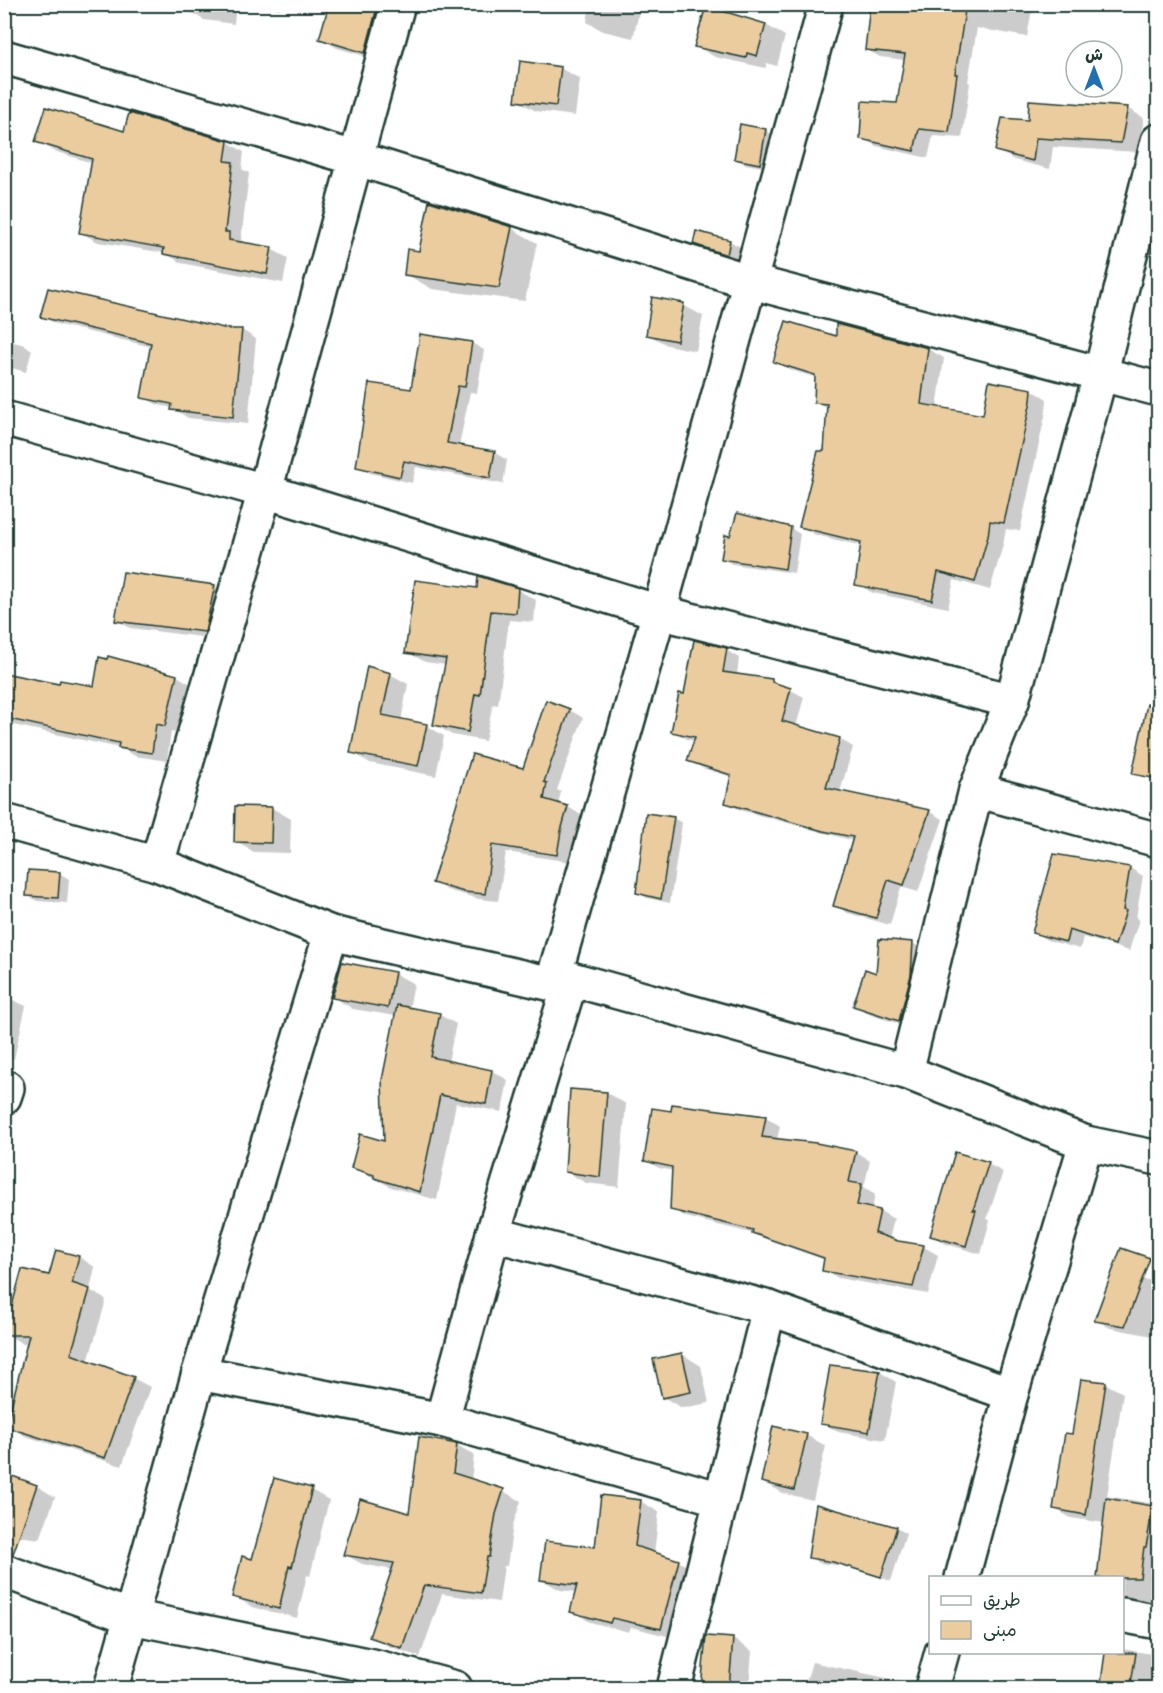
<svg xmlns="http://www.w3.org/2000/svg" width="1163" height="1693" font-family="Caveat,'Playpen Sans Arabic',sans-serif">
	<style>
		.shadow { fill: #0003 }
		.building { fill: #ebcc9e; stroke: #1f3d34; stroke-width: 1.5 }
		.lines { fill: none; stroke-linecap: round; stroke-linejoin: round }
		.minor-casing { stroke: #1f3d34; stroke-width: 38 }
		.tertiary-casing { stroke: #1f3d34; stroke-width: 38 }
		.minor { stroke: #fff; stroke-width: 33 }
		.tertiary { stroke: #fff; stroke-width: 33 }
	</style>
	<rect width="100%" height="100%" fill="#fff"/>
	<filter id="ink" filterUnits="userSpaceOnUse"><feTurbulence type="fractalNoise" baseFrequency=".0167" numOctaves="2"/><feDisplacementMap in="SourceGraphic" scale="12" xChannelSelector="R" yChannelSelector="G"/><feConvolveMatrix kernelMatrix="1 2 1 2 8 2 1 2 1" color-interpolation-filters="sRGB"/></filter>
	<g filter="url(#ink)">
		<g class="shadow">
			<path d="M188 4H236L234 24 204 20 187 10Z"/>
			<path d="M262 4H281L280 9Z"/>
			<path d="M331 4H399L382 61 337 48 320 38Z"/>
			<path d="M590 4H641L633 38 603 31 587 22Z"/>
			<path d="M866 4H1033L1027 37 977 28 968 82 970 83 962 138 933 136 928 158 876 146 862 138 898 105 905 60 880 57 867 50 871 8Z"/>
			<path d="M707 8 766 25 785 36 777 66 766 63V68L715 57 696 46Z"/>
			<path d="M560 68 580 79 575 116 536 111 516 100Z"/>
			<path d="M1127 108 1144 118 1138 152 1053 147 1050 169 1014 160 997 150 1029 122Z"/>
			<path d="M742 126 766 131 775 136 769 168 745 164 735 159Z"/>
			<path d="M124 133 228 142 244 152 242 169 249 173 241 241 271 249 288 258 283 283 181 263 165 253 98 242 81 233 92 163 54 151 37 141Z"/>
			<path d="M511 228 537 243 525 301 432 289 406 274 420 252Z"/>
			<path d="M730 241 749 252 746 265 714 255 695 243Z"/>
			<path d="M683 305 703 316 696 351 667 345 647 334Z"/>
			<path d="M42 316 242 330 256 339 248 424 188 418 173 408 158 405 143 397 152 347 56 324Z"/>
			<path d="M838 326 928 349 944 358 937 409 984 417 1032 390 1047 399 1046 411 1020 531 1006 529 1003 545 990 590 954 580 948 608 873 593 857 584 862 546 816 535 800 526 825 453 828 409 816 402 817 378 791 370 775 361 837 338Z"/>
			<path d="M4 340 22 344 32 350 26 372 4 366Z"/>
			<path d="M472 343 484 350 477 393 470 392 459 446 495 453 507 460 503 484 416 467 412 483 370 473 358 466 413 391Z"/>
			<path d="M790 528 800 534 794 573 732 564 723 559Z"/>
			<path d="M124 573 215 587 228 595 218 639 130 628 117 620Z"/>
			<path d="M478 590H518L536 600 534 622 509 620 498 705 493 704 485 741 452 735 434 724 446 665 425 662 407 652Z"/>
			<path d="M726 650 739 658 737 675 772 680 804 697 796 727 840 739 853 747 840 792 930 812 943 819 918 892 901 887 890 925 848 913 835 906 854 841 740 810 726 802 732 777 702 768 689 760 695 741 687 739 673 731 686 696Z"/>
			<path d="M109 658 177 676 192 685 180 733 171 732 167 761 135 756 120 748 4 723V675L60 686 96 688Z"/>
			<path d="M390 674 408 684 401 721 426 725 444 736 436 776 370 763 351 752Z"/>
			<path d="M547 702 570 710 583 718 557 790 561 792 558 804 568 807 581 815 574 839 571 862 506 852 498 901 479 899 447 890 433 882 524 770Z"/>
			<path d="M237 807 272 808 291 819 290 853 254 852 235 841Z"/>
			<path d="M673 818 682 823 670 903 647 898 637 892Z"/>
			<path d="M1130 868 1143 876 1136 918 1139 920 1129 951 1083 937 1080 949 1047 940 1033 932Z"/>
			<path d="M59 873 69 879 67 903 37 901 28 895Z"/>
			<path d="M912 943 929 952 916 1029 871 1015 854 1005 878 975Z"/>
			<path d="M394 973 414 984 409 1009 440 1015 456 1024 448 1062 492 1071 508 1080 502 1112 456 1103 437 1200 391 1187 353 1167 386 1143 396 1016 353 1009 333 997Z"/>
			<path d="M4 996 26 1006 14 1059 4 1057Z"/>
			<path d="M607 1093 626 1104 619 1187 586 1183 566 1172Z"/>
			<path d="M673 1106 766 1117 780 1126 777 1140 816 1144 856 1152 870 1161 864 1187 875 1194 872 1210 880 1211 894 1219 889 1240 924 1247 938 1255 928 1294 838 1278 824 1270 825 1260 768 1240 759 1235 686 1217 672 1209 674 1171 659 1168 645 1160 672 1113Z"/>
			<path d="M988 1164 1003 1172 987 1219 990 1220 981 1254 946 1244 932 1236Z"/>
			<path d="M57 1251 79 1257 95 1267 90 1290 106 1300 88 1362 133 1378 150 1387 122 1466 25 1436 8 1426 28 1344H23L6 1334 50 1277Z"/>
			<path d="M1113 1273 1158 1282V1337L1110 1328 1096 1320Z"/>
			<path d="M682 1354 701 1366 709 1403 682 1408 663 1397Z"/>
			<path d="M832 1367 880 1372 896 1382 885 1440 838 1432 822 1423Z"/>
			<path d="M1082 1380 1106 1384 1123 1393 1107 1496 1155 1504 1158 1488V1554L1152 1603 1122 1599V1578L1105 1523 1071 1518 1055 1509 1074 1435Z"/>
			<path d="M806 1435 826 1446 813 1500 782 1493 762 1482Z"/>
			<path d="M457 1445 474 1455 471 1481 503 1491 521 1501 513 1525 507 1566H504L499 1602 442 1594 420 1657 388 1646 371 1636 393 1570 362 1564 344 1554 410 1515Z"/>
			<path d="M4 1475 37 1486 55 1497 40 1539 4 1534Z"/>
			<path d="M311 1490 329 1500 310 1576 307 1575 297 1618 252 1607 234 1596 253 1561Z"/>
			<path d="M640 1501 659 1512 654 1554 678 1561 697 1572 679 1639 631 1627 629 1632 590 1622 572 1611 577 1592 560 1590 541 1579 596 1548Z"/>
			<path d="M896 1528 906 1533 891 1581 844 1566 819 1563 810 1557Z"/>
			<path d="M733 1639 752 1651 749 1688H703Z"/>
			<path d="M1122 1649 1158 1655V1687L1100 1688 1106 1652H1122Z"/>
			<path d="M812 1662 914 1684 922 1688H804Z"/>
		</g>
		<g class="building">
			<path d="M329 4H378L365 53 319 39Z"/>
			<path d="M870 4H966L955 74H957L949 132 919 129 914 151 860 139 862 101 897 103 905 54 865 50Z"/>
			<path d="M706 6 766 24 757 56 747 53 746 58 694 47Z"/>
			<path d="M520 61 561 67 556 106 515 101Z"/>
			<path d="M1029 100 1128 107 1121 143 1036 138 1033 161 995 151 1002 118 1028 120Z"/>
			<path d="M46 107 124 131 129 113 228 141 225 161 233 162 225 232H229V240L272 247 267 274 163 254 164 248 79 233 92 159 35 142Z"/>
			<path d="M740 124 766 129 760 164 734 159Z"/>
			<path d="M429 201 512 227 499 288 404 275 407 249 419 251Z"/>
			<path d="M696 231 730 240 727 255 693 244Z"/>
			<path d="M48 288 228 329H242L233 417 171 410 172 404 141 398 151 343 40 317Z"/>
			<path d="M652 297 684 303 677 341 646 335Z"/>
			<path d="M786 321 836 336V324L928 348 921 404 983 415 989 381 1032 389 1031 401 1004 523 990 521 988 536 975 582 938 572 932 600 855 585 861 542 799 527 818 451H824L827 404 814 403 815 375 773 362Z"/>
			<path d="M420 334 472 342 465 387 458 386 447 443 495 451 490 478 404 461 400 477 356 467 369 383 411 389Z"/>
			<path d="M737 513 791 527 785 569 721 559 725 535 730 536Z"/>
			<path d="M123 572 215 585 205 632 115 621Z"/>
			<path d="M478 576 518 588 516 613 491 611 480 695 475 694 468 732 433 725 446 659 405 653 415 580 477 588Z"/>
			<path d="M694 640 727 648 723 672 772 679V682L791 688 782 721 840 738 826 788 930 810 904 885 888 880 876 918 833 906 853 837 823 831 725 803 731 775 687 761 695 737 671 732 679 693 684 694Z"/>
			<path d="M108 656 177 675 165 726 156 724 152 753 118 748 119 743 4 718V673L59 684 60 680 94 686 99 657 107 659Z"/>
			<path d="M367 666 391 673 382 715 427 724 418 766 350 753Z"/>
			<path d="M546 700 570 709 544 782 547 783 544 799 568 806 561 831 557 855 492 845 485 894 464 892 432 883 472 754 523 768Z"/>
			<path d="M1147 704 1158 705V779L1132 774Z"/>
			<path d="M235 806 272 807 271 843 234 842Z"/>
			<path d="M646 813 674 817 661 899 636 893Z"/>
			<path d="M1054 854 1130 867 1123 910 1126 911 1115 945 1069 930 1066 942 1032 933Z"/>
			<path d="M28 870 60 872 58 898 26 896Z"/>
			<path d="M879 939 913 942 911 975 899 1021 853 1006 865 969 876 973Z"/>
			<path d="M342 962 395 972 388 1008 332 998Z"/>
			<path d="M397 1005 440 1013 431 1057 492 1070 486 1104 440 1095 420 1192 374 1178V1175L351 1168 360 1134 384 1141 382 1080Z"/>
			<path d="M570 1089 607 1092 600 1177 565 1172Z"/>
			<path d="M672 1104 766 1116 762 1137 816 1143 856 1151 849 1182 862 1184 857 1205 880 1210 875 1233 898 1241 924 1245 913 1287 822 1271 824 1258 752 1233 753 1230 670 1210 672 1167 644 1161 652 1108 671 1111Z"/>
			<path d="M955 1152 989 1162 973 1210H976L966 1246 930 1236Z"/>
			<path d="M1121 1248 1150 1258 1125 1326 1094 1321Z"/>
			<path d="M56 1250 79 1256 72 1283 90 1289 71 1354 134 1377 105 1458 6 1427 29 1335H4L22 1269 49 1275Z"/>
			<path d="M682 1353 691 1392 662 1398 653 1359Z"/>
			<path d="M830 1365 880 1371 869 1432 820 1424Z"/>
			<path d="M1081 1379 1106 1382 1086 1515 1053 1509 1065 1433 1072 1434Z"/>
			<path d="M773 1426 807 1434 794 1490 761 1482Z"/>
			<path d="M419 1437 457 1444 453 1473 504 1489 496 1514 489 1557H487L481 1593 424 1585 402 1648 369 1637 394 1563 343 1555 360 1499 409 1513Z"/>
			<path d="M4 1473 37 1485 13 1554 4 1553Z"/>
			<path d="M274 1478 312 1488 292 1567 289 1566 279 1609 232 1597 242 1556 252 1559Z"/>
			<path d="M601 1495 641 1500 635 1546 679 1560 661 1629 612 1618 610 1623 570 1612 577 1585 540 1580 545 1541 595 1547Z"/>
			<path d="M1106 1498 1153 1506 1146 1547H1144L1140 1578H1097Z"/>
			<path d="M816 1504 897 1527 881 1577 833 1562 808 1558Z"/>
			<path d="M706 1636 733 1638 729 1689H701Z"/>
			<path d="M1105 1653H1136L1130 1689H1100Z"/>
		</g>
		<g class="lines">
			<defs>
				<g id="minor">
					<path d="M4 57 355 158 748 281 1158 389"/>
					<path d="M4 418 265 491 659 612 1012 701"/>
					<path d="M976 790 1158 840"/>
					<path d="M157 864 265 491 398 4"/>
					<path d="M552 984 659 612 826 4"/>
					<path d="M906 1072 976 790 1012 701 1101 372 1158 141"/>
					<path d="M4 1087 7 1088 4 1097"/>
					<path d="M493 1234 769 1308 1011 1394"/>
					<path d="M199 1373 442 1420 721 1499"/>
					<path d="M442 1420 493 1234 571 979"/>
					<path d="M4 1571 131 1617 377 1667 455 1688"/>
					<path d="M962 1578 1011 1394 1086 1143"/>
					<path d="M1122 1615 1158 1622"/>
					<path d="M111 1688 199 1373 331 933"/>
					<path d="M674 1688 769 1308"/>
					<path d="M932 1688 942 1652"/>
				</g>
				<path id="tertiary" d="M4 821 157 864 331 933 552 984 571 979 906 1072 1086 1143 1158 1158"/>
			</defs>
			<use href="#minor" class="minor-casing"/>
			<use href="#tertiary" class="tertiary-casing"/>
			<use href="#minor" class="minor"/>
			<use href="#tertiary" class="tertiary"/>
		</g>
	</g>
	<rect width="1163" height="1693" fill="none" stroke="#fff" stroke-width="24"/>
	<rect x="12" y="12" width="1139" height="1669" fill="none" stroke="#1f3d34" stroke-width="2" filter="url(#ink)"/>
	<rect x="929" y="1576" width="195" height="78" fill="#ffffff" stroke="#a5b1ae" stroke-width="1.5"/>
	<rect x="941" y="1596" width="30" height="9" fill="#ffffff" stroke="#a5b1ae" stroke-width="1.5"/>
	<text x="983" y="1606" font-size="18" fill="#1f3d34">طريق</text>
	<rect x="941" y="1621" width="30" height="18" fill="#ebcc9e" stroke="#a5b1ae" stroke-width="1.5"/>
	<text x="983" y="1636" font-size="18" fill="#1f3d34">مبنى</text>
	<g transform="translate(1094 69)"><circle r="28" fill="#ffffff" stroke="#a5b1ae" stroke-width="1.5"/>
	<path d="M0-4.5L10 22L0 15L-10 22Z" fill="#1f6fb2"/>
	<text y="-9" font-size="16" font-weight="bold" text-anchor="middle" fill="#1f3d34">ش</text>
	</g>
</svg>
